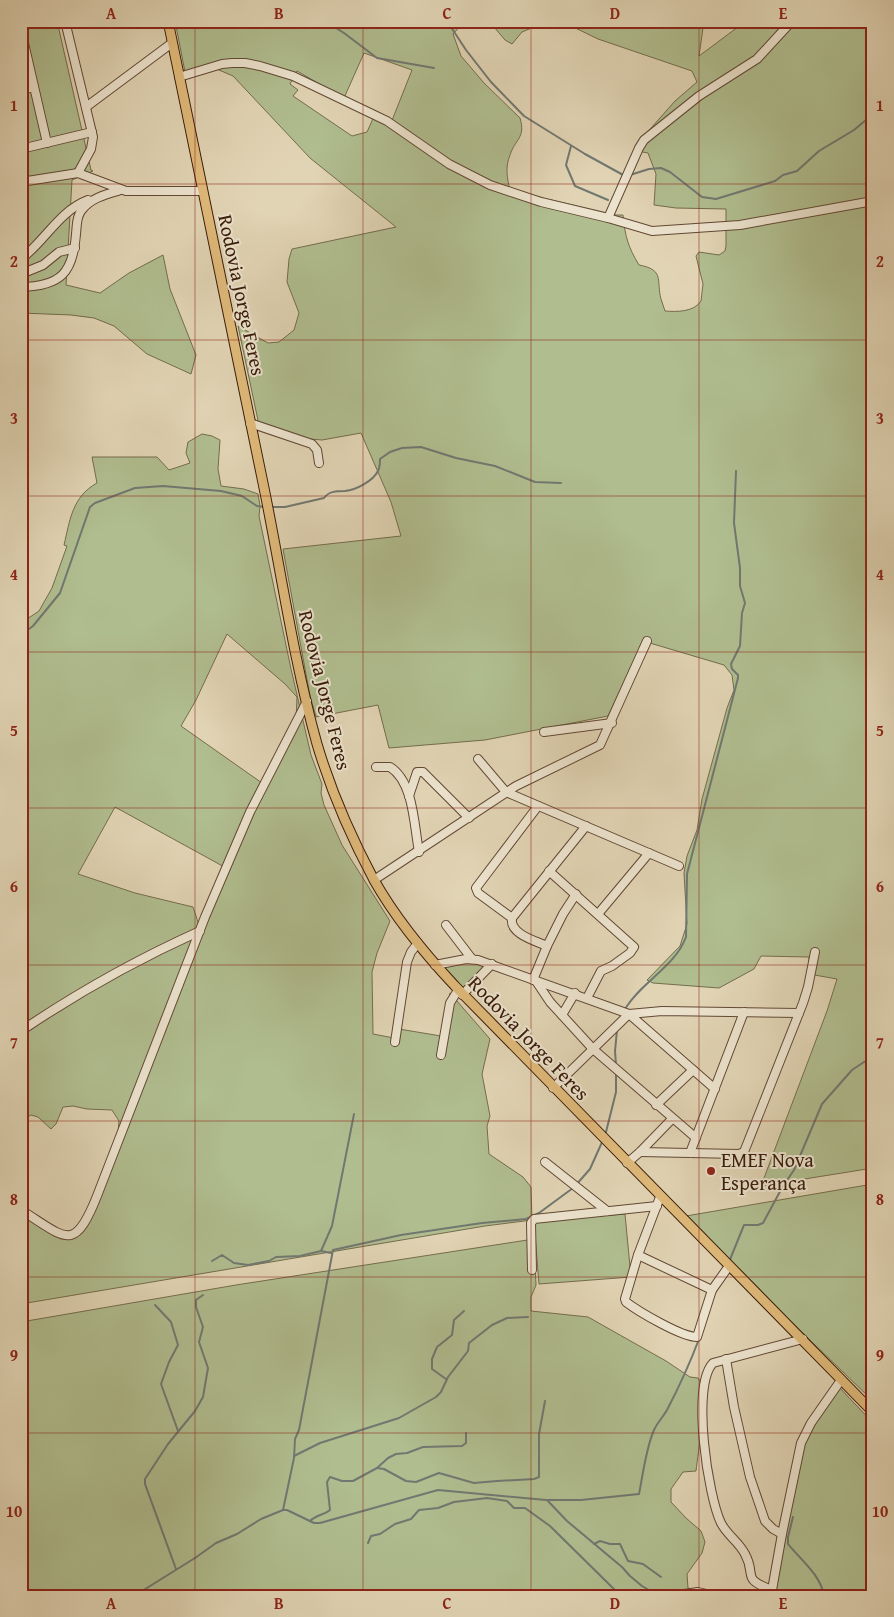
<svg xmlns="http://www.w3.org/2000/svg" width="894" height="1617" font-family="'Gentium Book Plus',serif">
	<style>
		.green { fill: #b0bd8f; stroke: #746c4c; fill-rule: evenodd }
		.lines { fill: none; stroke-linecap: round; stroke-linejoin: round }
		.stream { stroke: #717871; stroke-width: 2 }
		.minor-casing { stroke: #624834; stroke-width: 10 }
		.major-casing { stroke: #381a09; stroke-width: 11 }
		.minor { stroke: #ece3ce; stroke-width: 8 }
		.major { stroke: #e0ba7a; stroke-width: 9 }
		.grid { fill: none; stroke: #8f2418; stroke-width: 1; stroke-opacity: 0.55 }
		.poi-dot { fill: #8f2418; stroke: #ece3ce; stroke-width: 2 }
		.labels { text-anchor: middle; stroke-width: 4; stroke-linejoin: round; paint-order: stroke }
		.street-label { font-size: 20px; fill: #381a09; stroke: #ece3ce }
		.poi-label { font-size: 20px; fill: #381a09; stroke: #ece3ce; text-anchor: start }
		.neatline { fill: none; stroke: #8f2418; stroke-width: 2 }
		.grid-label { font-size: 16px; text-anchor: middle; font-weight: bold; fill: #8f2418 }
	</style>
	<rect width="100%" height="100%" fill="#e1d4b4"/>
	<filter id="stains"><feTurbulence type="fractalNoise" baseFrequency=".004" numOctaves="4"/><feColorMatrix values="0 0 0 0 .2 0 0 0 0 .09 0 0 0 0 .02 0 0 0 .5 -.17"/></filter>
	<radialGradient id="worn" r=".72"><stop offset=".6" stop-color="#630" stop-opacity="0"/><stop offset="1" stop-color="#630" stop-opacity=".3"/></radialGradient>
	<g class="green">
		<path d="M21 21H57L91 170 93 171 72 180 66 285 100 293 129 273 163 255 170 289 196 355 191 374 147 354 114 326 94 318 71 315 21 313Z"/>
		<path d="M175 21H465L453 34 461 56 484 83 520 118C526 138 515 139 510 155 505 167 507 178 510 190L616 215H623C625 236 628 247 639 265 665 270 656 280 661 299 662 303 664 307 665 311 677 312 694 312 701 301L703 284 696 256 699 252 719 255 725 251 726 246V209L676 208 654 205 656 174 648 153 637 151 644 136 675 101 697 82 692 71 598 39 563 22 548 21 522 32 512 44 505 40 489 21H704L699 56 746 21H873V1168L761 1186 827 1011 837 979 809 974V957L761 956 754 969 719 988 653 983 647 980 680 946 687 924 684 873 687 856 697 830 702 799 727 708 734 690 732 675 724 665 643 641 608 716 485 740 389 748 378 705 316 717 310 696 283 549 401 536 391 502 361 433 322 440 310 439 290 432 259 425 238 326 268 343 279 342 294 330 299 313 287 282 289 259 292 249 396 227 310 158 233 76 212 67 186 77ZM364 53 412 70 391 123 375 114 367 132 352 136 293 96 298 90 290 84 297 71 344 98Z"/>
		<path d="M202 434 212 436 220 440 218 469 221 486 244 489 258 494 260 506 259 516 291 669 311 755 322 784 321 793 324 805 342 845 390 921 377 953 372 972 373 1034 394 1038 399 1029 441 1036 450 993 490 1039 482 1074 490 1116 487 1126 489 1154 523 1177 531 1187 532 1220 485 1226 21 1304V1209L67 1239 78 1230 117 1145 119 1121 112 1110 87 1109 73 1106 63 1107 56 1124 51 1129 38 1117 31 1115 21 1121V623L39 611 52 588 67 546 64 545C70 520 72 497 97 483L92 457H157L169 470 190 463 186 453 188 442ZM227 634 285 684 297 697 296 722 262 783 181 726 196 700ZM115 807 228 869 200 928 193 907 135 893 78 874Z"/>
		<path d="M478 961 488 965 462 991 439 966Z"/>
		<path d="M873 1184V1401L722 1255 686 1216Z"/>
		<path d="M625 1214 631 1277 539 1284 534 1221Z"/>
		<path d="M534 1239 536 1285 531 1297V1311L588 1317 666 1361 690 1377 698 1378C709 1393 698 1451 696 1471L683 1472 671 1489V1502L686 1518 701 1531 705 1542 702 1553 687 1574 688 1588 703 1596H21V1322L236 1285Z"/>
		<path d="M838 1386 873 1423V1596H763L767 1593 771 1583 807 1433Z"/>
	</g>
	<g class="lines">
		<g class="stream">
			<path d="M325 21 344 33 377 58 434 68"/>
			<path d="M447 21 466 50 491 82 524 116 585 154 625 176"/>
			<path d="M571 146 566 165 575 186 608 200"/>
			<path d="M630 175 649 169 661 168 670 172 702 197 716 199 775 181 783 175 797 171 819 151 854 130 873 114"/>
			<path d="M270 507H285L324 498C329 491 337 491 345 491 356 490 373 481 378 471 380 467 380 462 380 459L390 452 402 448 421 447 456 458 495 466 535 482 561 483"/>
			<path d="M21 635 33 626 60 593 90 507 95 503 135 488 163 486 221 491 242 496 257 506 265 507"/>
			<path d="M625 1009C641 982 675 967 686 937L687 874 738 678V675L732 669 731 664 740 646 742 613 745 603 740 586V568L734 523 736 471"/>
			<path d="M616 1065 615 1051 617 1030"/>
			<path d="M605 1136 616 1092V1072"/>
			<path d="M576 1185 590 1169 603 1140"/>
			<path d="M321 1251 332 1226 354 1114"/>
			<path d="M212 1261 222 1255 234 1263 248 1265 269 1261 276 1257 300 1256 321 1251 331 1253"/>
			<path d="M729 1262 744 1225H758L763 1223 783 1186 794 1170 822 1104 852 1070 864 1062 873 1059"/>
			<path d="M155 1305 171 1322 178 1345 169 1362 161 1384 178 1431"/>
			<path d="M446 1379 432 1369V1359L437 1347 452 1335 454 1320 464 1311"/>
			<path d="M294 1456 320 1443 399 1418 436 1397 441 1392 448 1377 468 1351 469 1343 492 1325 507 1318 528 1317"/>
			<path d="M377 1468 384 1469 406 1481 416 1482 439 1473 474 1483 497 1481 534 1479 539 1477V1434L545 1401"/>
			<path d="M547 1500 567 1521 622 1567 630 1576 642 1586 659 1596"/>
			<path d="M283 1510 294 1458 295 1439 299 1430 333 1250 401 1235 482 1223 526 1219 539 1213 573 1188"/>
			<path d="M793 1517 788 1537V1544C800 1559 821 1575 824 1596"/>
			<path d="M310 1521C316 1515 324 1515 330 1510L327 1482 330 1477 342 1481H353L377 1468 388 1458 396 1454 407 1453 423 1447 462 1446 466 1443V1433"/>
			<path d="M368 1543 371 1536 380 1534 395 1524 411 1519 419 1510 438 1508 454 1502 487 1498 507 1501 514 1508H525L550 1526 621 1596"/>
			<path d="M594 1544 600 1541 610 1544H620L628 1561 643 1564 661 1577"/>
			<path d="M176 1569 145 1484V1479L168 1444 195 1411 203 1397 208 1368 199 1342 203 1327 196 1307V1300L203 1295"/>
			<path d="M134 1596 195 1558 216 1543 237 1534 261 1519 283 1510H287L314 1523H320L438 1490 546 1500H581L639 1494C643 1474 646 1448 654 1430 657 1423 663 1417 667 1410 679 1387 690 1363 699 1339"/>
		</g>
		<defs>
			<g id="minor">
				<path d="M65 21 93 137 91 149 78 173"/>
				<path d="M21 30 47 143"/>
				<path d="M179 77 222 64 232 63H245L260 66 293 76 387 121 449 164 490 185 541 202 608 218 652 231 740 225 873 201"/>
				<path d="M21 90 34 87"/>
				<path d="M86 107 172 43"/>
				<path d="M21 149 92 132"/>
				<path d="M21 182 78 173 126 191H203"/>
				<path d="M608 218 639 148 644 140 699 96 757 59 792 21"/>
				<path d="M21 259C45 241 59 211 88 200"/>
				<path d="M21 274 43 265 59 252 75 248"/>
				<path d="M21 287C61 286 73 273 76 234 77 226 76 218 81 211 90 198 107 194 121 190"/>
				<path d="M250 423 312 444 317 450 319 463"/>
				<path d="M544 732 612 723"/>
				<path d="M478 759 506 792 679 866"/>
				<path d="M376 767H390C414 782 414 826 419 852"/>
				<path d="M409 796 417 772H423L469 818"/>
				<path d="M549 871 634 947 630 953 612 966 601 971 587 998"/>
				<path d="M374 880 516 786 600 745 647 641"/>
				<path d="M598 914 649 853"/>
				<path d="M512 918 586 826"/>
				<path d="M446 925 472 959"/>
				<path d="M547 946 563 914 576 894"/>
				<path d="M435 965 466 959 478 960 629 1014 715 1089"/>
				<path d="M533 980 547 946C536 941 509 934 512 918L478 893 476 888 538 806"/>
				<path d="M536 981 550 1002 593 1049 696 1138"/>
				<path d="M462 995 492 964"/>
				<path d="M562 1015 575 993"/>
				<path d="M21 1031C77 993 138 959 200 931"/>
				<path d="M395 1042 407 962 411 952 418 943"/>
				<path d="M441 1055 450 1003 458 990"/>
				<path d="M553 1088 629 1014 662 1011 799 1013"/>
				<path d="M656 1105 693 1070"/>
				<path d="M640 1152 739 1154 744 1152 803 1003 808 987 815 952"/>
				<path d="M690 1153 744 1012"/>
				<path d="M545 1162 607 1211"/>
				<path d="M627 1163 640 1152 672 1119"/>
				<path d="M660 1197 638 1255 625 1299 626 1302C639 1312 682 1337 697 1337L712 1290 729 1266"/>
				<path d="M21 1210C66 1238 74 1254 97 1196L205 917 250 812 307 701"/>
				<path d="M638 1255 712 1290"/>
				<path d="M532 1270 531 1223 534 1219 657 1206"/>
				<path d="M726 1359 734 1407 750 1477 765 1521 773 1529 782 1534"/>
				<path d="M772 1590C740 1578 757 1576 745 1554 739 1542 727 1535 721 1523 708 1496 691 1386 713 1363L803 1339"/>
				<path d="M684 1594 698 1592 715 1596"/>
				<path d="M769 1596 772 1590 782 1534 801 1443 811 1423 841 1380"/>
			</g>
			<path id="major" d="M168 21C199 175 231 329 263 483 281 570 293 658 317 744 331 791 351 837 374 880 396 919 425 954 455 986L873 1412"/>
		</defs>
		<use href="#minor" class="minor-casing"/>
		<use href="#major" class="major-casing"/>
		<use href="#minor" class="minor"/>
		<use href="#major" class="major"/>
	</g>
	<path class="grid" d="M195 21V1596M363 21V1596M531 21V1596M699 21V1596M21 184H873M21 340H873M21 496H873M21 652H873M21 808H873M21 965H873M21 1121H873M21 1277H873M21 1433H873"/>
	<circle class="poi-dot" cx="711" cy="1171" r="5"/>
	<g class="labels">
		<g class="street-label">
			<text transform="translate(242 295) rotate(78)" y="7">Rodovia Jorge Feres</text>
			<text transform="translate(325 690) rotate(76)" y="7">Rodovia Jorge Feres</text>
			<text transform="translate(529 1038) rotate(46)" y="7">Rodovia Jorge Feres</text>
		</g>
		<g class="poi-label">
			<text x="721" y="1167">EMEF Nova<tspan x="721" dy="23">Esperança</tspan></text>
		</g>
	</g>
	<rect width="894" height="1617" fill="none" stroke="#e1d4b4" stroke-width="55"/>
	<rect x="28" y="28" width="838" height="1562" class="neatline"/>
	<g class="grid-label">
		<text x="111" y="19">A</text>
		<text x="279" y="19">B</text>
		<text x="447" y="19">C</text>
		<text x="615" y="19">D</text>
		<text x="783" y="19">E</text>
		<text x="14" y="111">1</text>
		<text x="880" y="111">1</text>
		<text x="14" y="267">2</text>
		<text x="880" y="267">2</text>
		<text x="14" y="424">3</text>
		<text x="880" y="424">3</text>
		<text x="14" y="580">4</text>
		<text x="880" y="580">4</text>
		<text x="14" y="736">5</text>
		<text x="880" y="736">5</text>
		<text x="14" y="892">6</text>
		<text x="880" y="892">6</text>
		<text x="14" y="1048">7</text>
		<text x="880" y="1048">7</text>
		<text x="14" y="1205">8</text>
		<text x="880" y="1205">8</text>
		<text x="14" y="1361">9</text>
		<text x="880" y="1361">9</text>
		<text x="14" y="1517">10</text>
		<text x="880" y="1517">10</text>
		<text x="111" y="1609">A</text>
		<text x="279" y="1609">B</text>
		<text x="447" y="1609">C</text>
		<text x="615" y="1609">D</text>
		<text x="783" y="1609">E</text>
	</g>
	<rect width="100%" height="100%" filter="url(#stains)"/>
	<rect width="100%" height="100%" fill="url(#worn)"/>
</svg>
